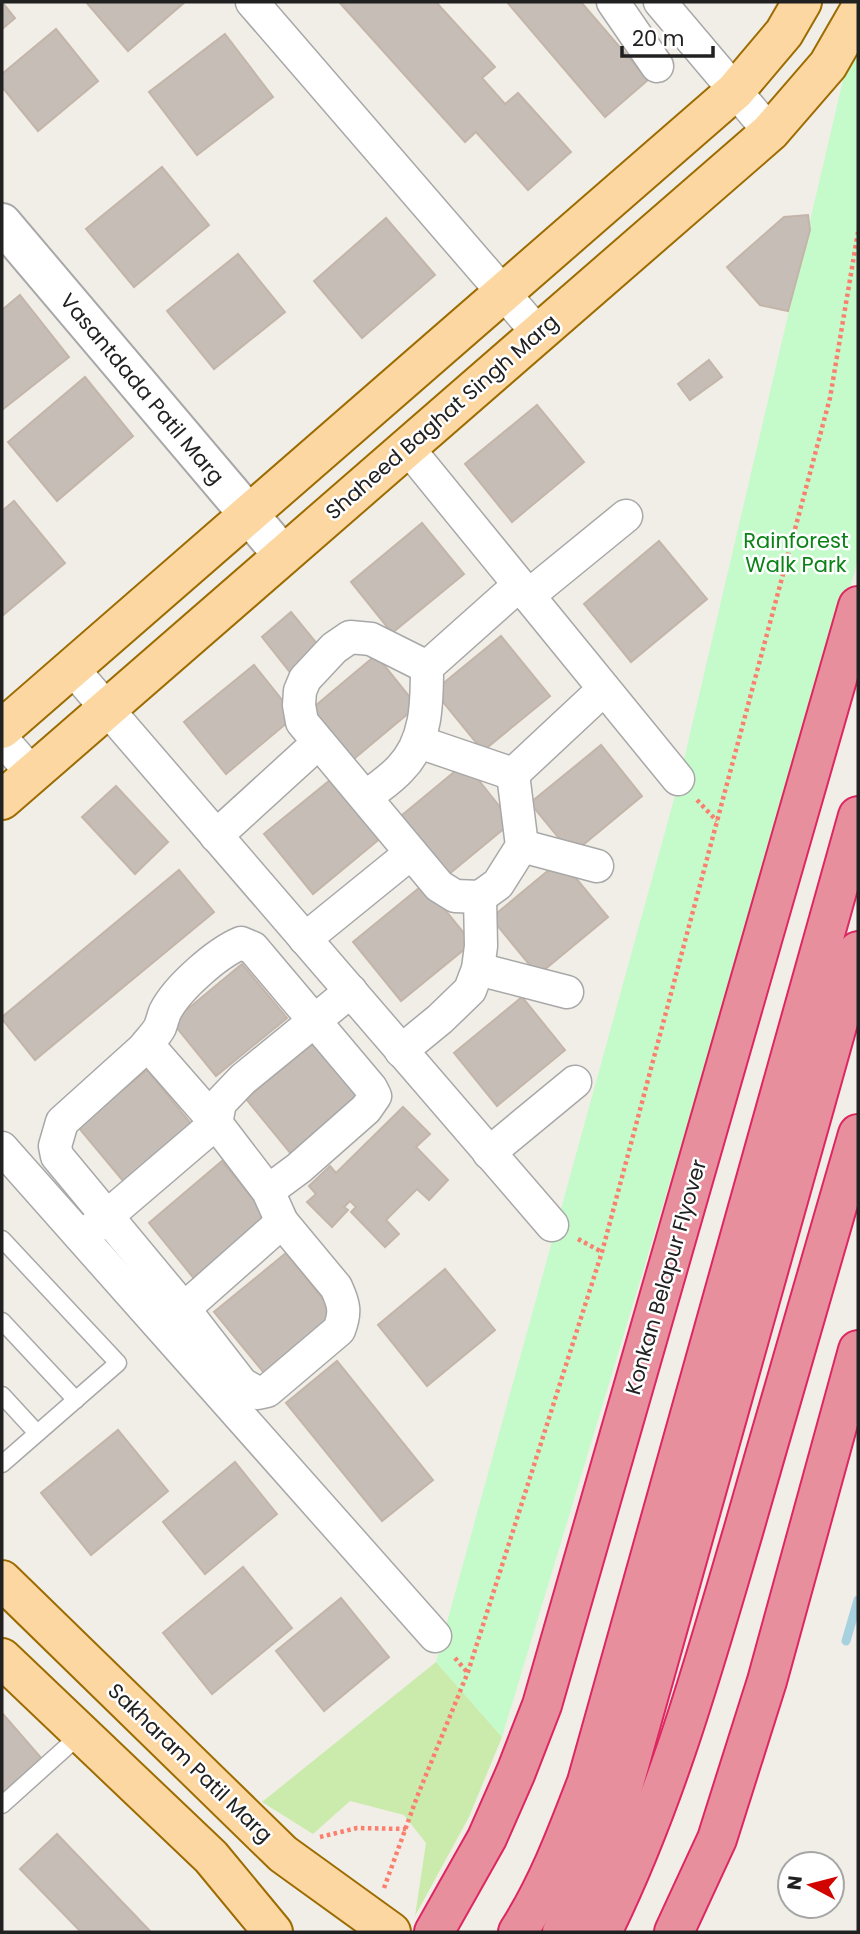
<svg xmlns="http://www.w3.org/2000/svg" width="860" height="1934" font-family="Poppins,sans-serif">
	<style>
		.grass { fill: #cbebad }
		.park { fill: #c5faca }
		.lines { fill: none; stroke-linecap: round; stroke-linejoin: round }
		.stream { stroke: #a8d1df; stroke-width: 9 }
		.building { fill: #c6beb6; stroke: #c3b5a9; stroke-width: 2 }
		.service-casing { stroke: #a8a8a8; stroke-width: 19 }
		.minor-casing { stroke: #a8a8a8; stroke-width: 35 }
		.tertiary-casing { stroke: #a8a8a8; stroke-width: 42 }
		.primary-casing { stroke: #9d6c00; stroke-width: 42 }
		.motorway-casing { stroke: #dd2662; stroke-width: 42 }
		.path { stroke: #fb7f6e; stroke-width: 4.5; stroke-dasharray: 3.5 3.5; stroke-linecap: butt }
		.service { stroke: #fff; stroke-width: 16 }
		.minor { stroke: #fff; stroke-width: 32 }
		.tertiary { stroke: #fff; stroke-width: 38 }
		.primary { stroke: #fdd7a1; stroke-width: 38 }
		.motorway { stroke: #e88f9e; stroke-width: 38 }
		.labels { text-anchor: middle; stroke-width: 5; stroke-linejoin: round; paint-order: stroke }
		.street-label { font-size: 21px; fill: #212121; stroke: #fff }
		.park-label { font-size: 21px; fill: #0b8317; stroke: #fff }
	</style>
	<rect width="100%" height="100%" fill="#f1eee7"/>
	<path class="grass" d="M436 1662 502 1737 469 1817 415 1916 426 1843 404 1815 350 1801 313 1834 262 1802Z"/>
	<path class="park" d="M858 16V561L502 1737 436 1662 679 781Z"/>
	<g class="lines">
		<path class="stream" d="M846 1641 858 1600"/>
	</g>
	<g class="building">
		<path d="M2 2 15 18 2 29Z"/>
		<path d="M86 2H185L128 51Z"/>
		<path d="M339 2H436L495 67 482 78 505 104 518 93 571 152 528 190 476 132 465 142Z"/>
		<path d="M507 2H581L648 80 605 117Z"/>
		<path d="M56 29 98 81 38 131 2 87V74Z"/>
		<path d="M225 34 273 97 197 155 149 92Z"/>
		<path d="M162 167 209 225 134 287 86 229Z"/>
		<path d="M808 215 810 230 788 311 760 305 727 267 784 217Z"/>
		<path d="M386 218 435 275 362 338 314 281Z"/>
		<path d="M238 254 285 312 214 369 167 311Z"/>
		<path d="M20 295 69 357 2 410V310Z"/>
		<path d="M709 360 722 377 690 400 678 384Z"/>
		<path d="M85 377 133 436 57 501 8 442Z"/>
		<path d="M537 405 584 462 512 522 465 464Z"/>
		<path d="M14 501 65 563 2 616V511Z"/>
		<path d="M422 523 464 574 392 633 351 582Z"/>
		<path d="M659 541 707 599 631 662 584 604Z"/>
		<path d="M291 612 323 651 293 676 262 637Z"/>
		<path d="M501 636 550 696 483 751 434 691Z"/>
		<path d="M376 655 417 706 349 763 308 712Z"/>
		<path d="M254 665 295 716 226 774 184 722Z"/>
		<path d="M601 745 642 796 572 854 530 803Z"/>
		<path d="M465 763 512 822 443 879 395 821Z"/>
		<path d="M335 776 383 836 313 894 264 834Z"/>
		<path d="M116 786 168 842 135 874 82 817Z"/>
		<path d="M561 860 608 917 538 975 491 918Z"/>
		<path d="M179 870 214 912 35 1060 2 1019V1017Z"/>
		<path d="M424 884 472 943 401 1001 353 942Z"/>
		<path d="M242 964 287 1018 216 1076 172 1022Z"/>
		<path d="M522 997 565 1050 497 1106 454 1053Z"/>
		<path d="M317 1040 363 1096 292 1155 246 1099Z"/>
		<path d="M147 1070 193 1126 124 1182 78 1127Z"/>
		<path d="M403 1107 430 1134 416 1147 448 1180 429 1200 417 1189 386 1220 399 1234 385 1247 351 1212 356 1207 350 1201 344 1207 348 1210 332 1227 307 1202 316 1194 309 1186 330 1166 336 1173Z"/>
		<path d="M222 1161 270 1220 196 1281 149 1223Z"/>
		<path d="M286 1253 336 1315 265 1374 214 1312Z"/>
		<path d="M445 1269 495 1330 427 1386 378 1325Z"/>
		<path d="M337 1361 433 1480 382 1521 286 1403Z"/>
		<path d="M118 1430 168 1491 91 1555 41 1493Z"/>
		<path d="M235 1462 277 1514 205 1574 163 1522Z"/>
		<path d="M243 1567 292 1628 212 1694 163 1633Z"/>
		<path d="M341 1598 389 1657 324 1711 276 1651Z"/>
		<path d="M2 1713 42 1759 2 1796Z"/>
		<path d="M57 1834 151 1932H81L20 1869Z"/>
	</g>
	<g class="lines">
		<defs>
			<g id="service">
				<path d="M2 1239 118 1363 2 1464"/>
				<path d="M2 1321 76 1400"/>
				<path d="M2 1395 37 1433"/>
				<path d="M2 1805 81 1734"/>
			</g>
			<g id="minor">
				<path d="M252 2 538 333"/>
				<path d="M613 2 657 66"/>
				<path d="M660 2 770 132"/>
				<path d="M407 447 678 779"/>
				<path d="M528 596 626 516"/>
				<path d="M71 667 552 1225"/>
				<path d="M427 667 371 639 350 637 334 648 305 679 300 691 299 705 302 722 439 886 455 896 480 897 498 884 522 846 513 774"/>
				<path d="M2 739 32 773"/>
				<path d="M419 742 513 774"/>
				<path d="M513 774 604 689"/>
				<path d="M366 797C377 788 390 780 400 769 427 742 427 703 427 667L519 585"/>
				<path d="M216 836 318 743"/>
				<path d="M522 846 597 866"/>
				<path d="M305 939 411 853"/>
				<path d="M478 969 567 992"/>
				<path d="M147 1044 216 1123 268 1191 282 1222 336 1287C344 1304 346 1312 339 1330L267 1391 258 1393 242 1384 184 1309 57 1156 55 1146 62 1122 143 1049C148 1042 156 1035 160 1027 162 1022 163 1017 165 1012 177 988 217 953 241 943L253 948 371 1088 375 1096 366 1109 299 1168 268 1191"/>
				<path d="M401 1051 440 1019 470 990 478 969 481 946 480 897"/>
				<path d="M2 1148 435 1636"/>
				<path d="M489 1153 575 1082"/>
				<path d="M92 1229 216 1123 220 1103 243 1079 351 991"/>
				<path d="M169 1322 282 1222"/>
			</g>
			<path id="tertiary" d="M2 223 283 555"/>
			<g id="primary">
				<path d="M2 729 735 91 784 33 802 2"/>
				<path d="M2 800 770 132 828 65 858 13"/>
				<path d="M2 1580 283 1854 391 1932"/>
				<path d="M2 1658 211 1857 273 1932"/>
			</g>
			<g id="motorway">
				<path d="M434 1932 487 1838 516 1772 542 1705 858 606"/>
				<path d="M518 1932C548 1885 567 1834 587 1782L858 816"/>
				<path d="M562 1932 596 1860 621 1794 858 951"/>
				<path d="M602 1932C665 1804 703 1668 743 1532 781 1399 820 1266 858 1134"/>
				<path d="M674 1932 717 1839 767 1681 858 1350"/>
			</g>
		</defs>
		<use href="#service" class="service-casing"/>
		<use href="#minor" class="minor-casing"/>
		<use href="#tertiary" class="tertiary-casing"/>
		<use href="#primary" class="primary-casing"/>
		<use href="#motorway" class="motorway-casing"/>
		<g class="path">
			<path d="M697 800 717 821"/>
			<path d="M578 1239 602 1252"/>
			<path d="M455 1658 467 1672"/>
			<path d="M320 1837 357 1828 406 1829"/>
			<path d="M384 1888 417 1797 468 1672 602 1252 830 398 858 232"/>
		</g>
		<use href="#service" class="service"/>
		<use href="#minor" class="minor"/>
		<use href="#tertiary" class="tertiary"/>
		<use href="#primary" class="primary"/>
		<use href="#motorway" class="motorway"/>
	</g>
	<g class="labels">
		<g class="street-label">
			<text transform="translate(142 389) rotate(50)" y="7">Vasantdada Patil Marg</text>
			<text transform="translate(442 417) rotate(-41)" y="7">Shaheed Baghat Singh Marg</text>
			<text transform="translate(666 1277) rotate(-74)" y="7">Konkan Belapur Flyover</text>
			<text transform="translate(190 1763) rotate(44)" y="7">Sakharam Patil Marg</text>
		</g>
		<g class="park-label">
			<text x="796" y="548">Rainforest<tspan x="796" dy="24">Walk Park</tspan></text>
		</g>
	</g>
	<rect width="860" height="1934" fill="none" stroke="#212121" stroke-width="7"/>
	<g transform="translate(811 1885) rotate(277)"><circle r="33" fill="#ffffff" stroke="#a6a6a6" stroke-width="2"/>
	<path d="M0-5L12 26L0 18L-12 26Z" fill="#d10400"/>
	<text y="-10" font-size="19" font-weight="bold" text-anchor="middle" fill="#212121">N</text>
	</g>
	<path d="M622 46v10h91v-10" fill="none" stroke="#212121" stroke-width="3.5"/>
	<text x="632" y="46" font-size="21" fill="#212121" stroke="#ffffff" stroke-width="5" paint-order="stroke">20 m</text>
</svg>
